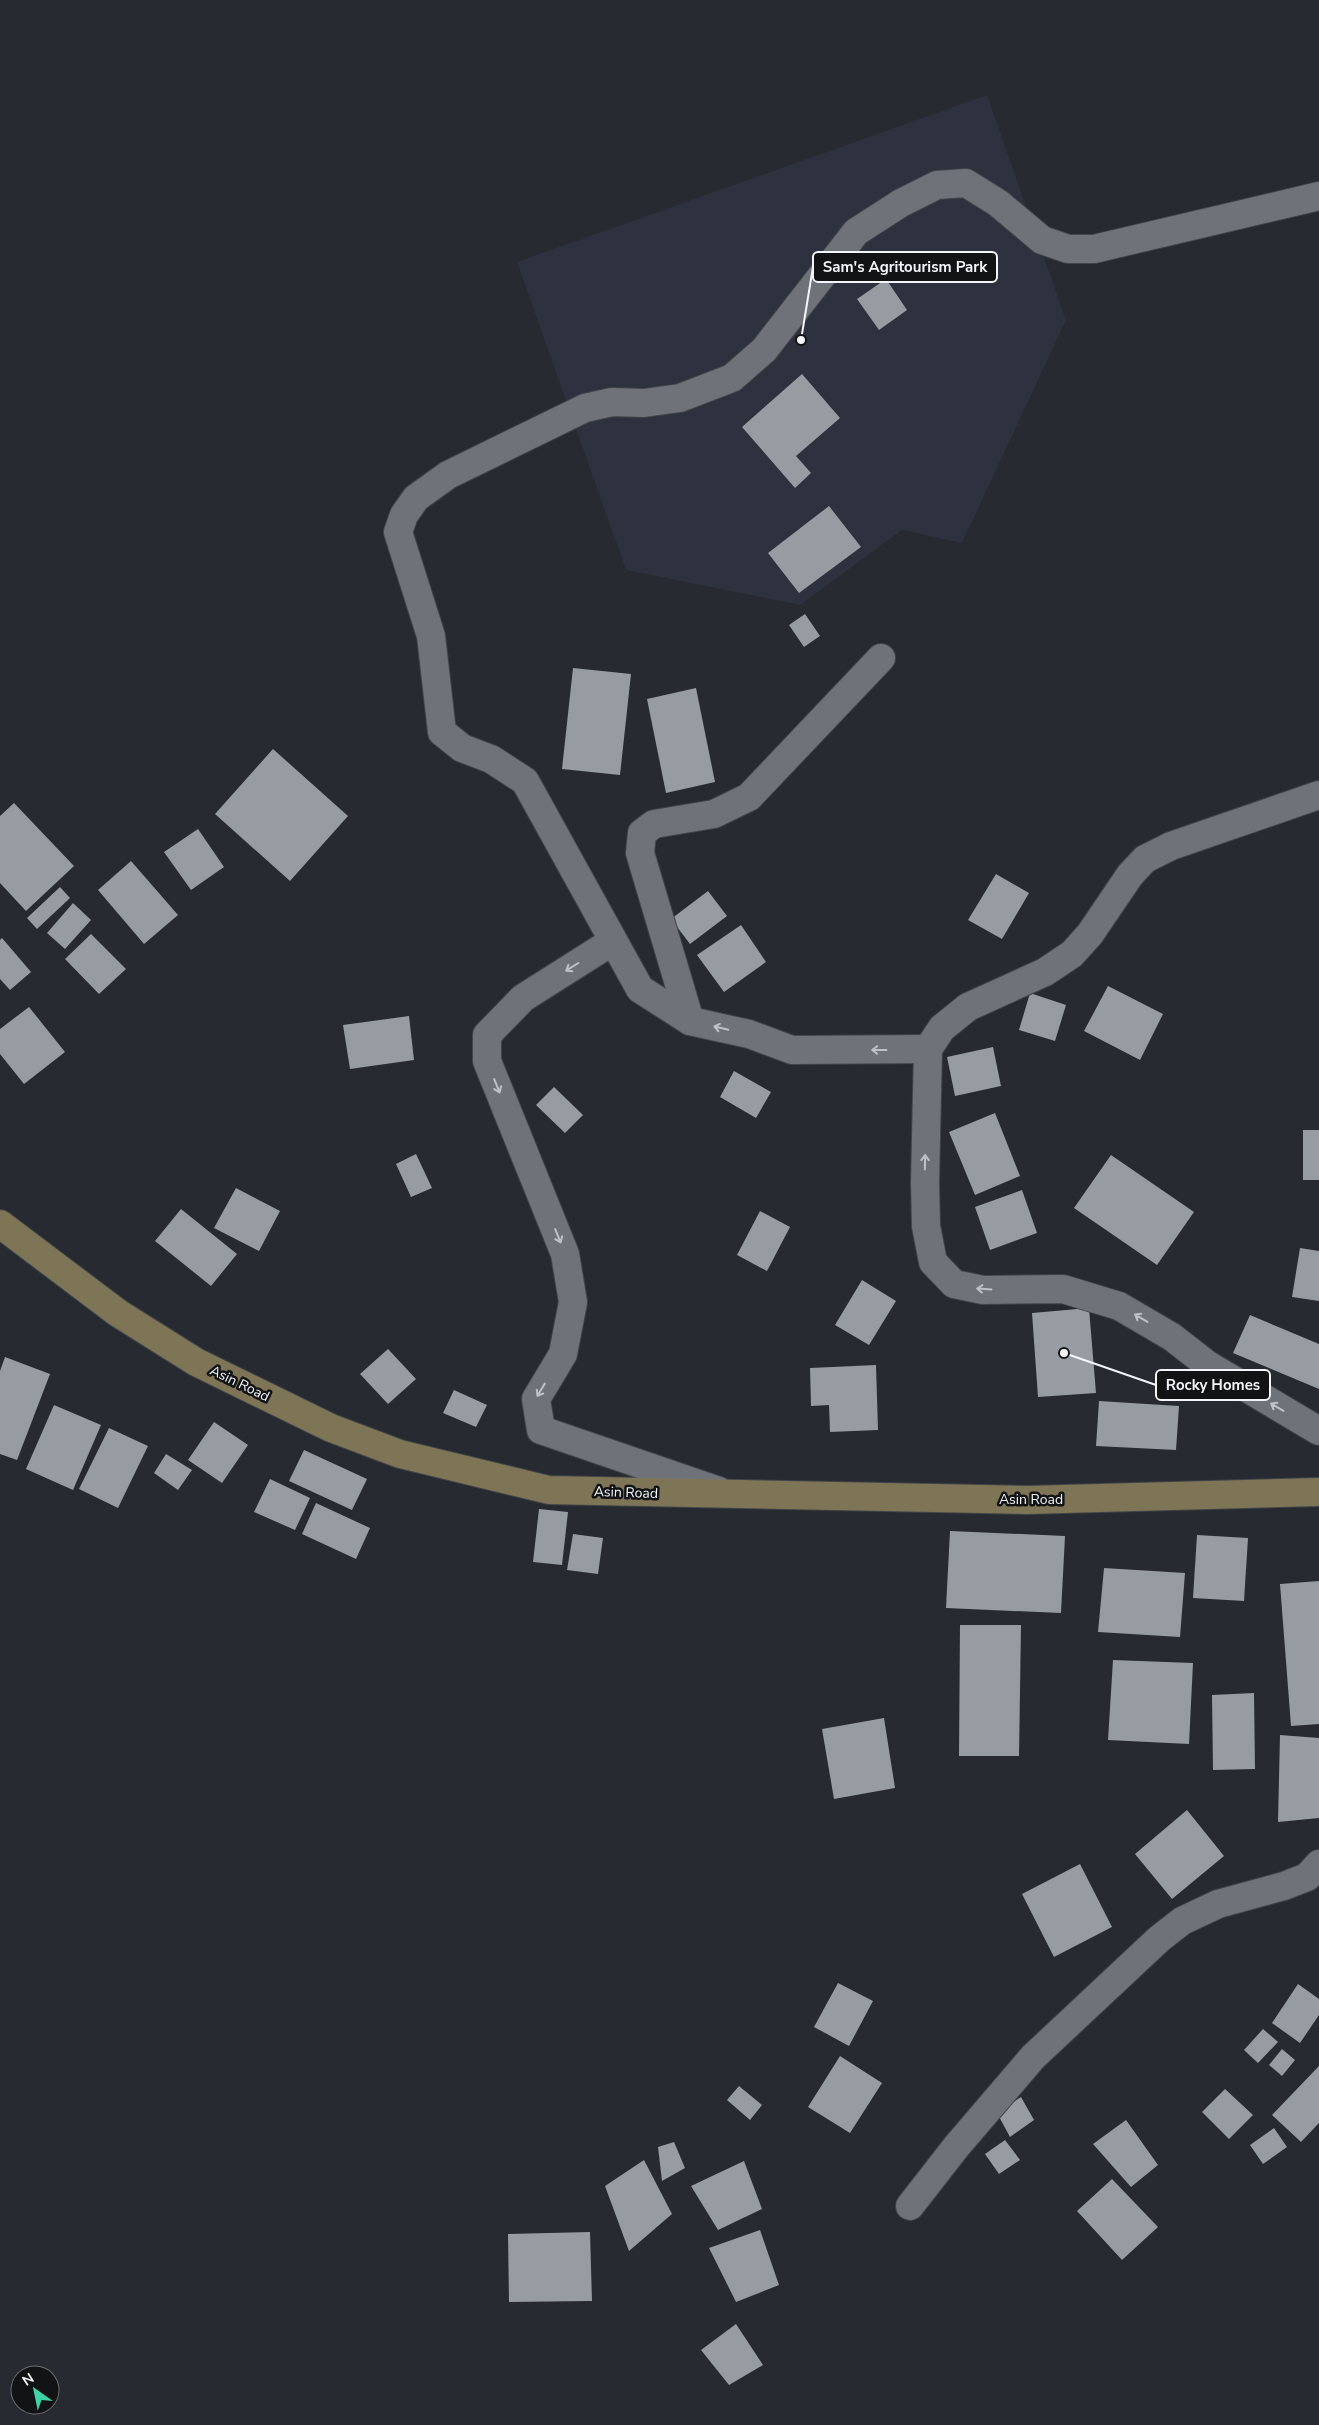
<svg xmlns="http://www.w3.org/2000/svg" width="1319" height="2425" font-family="'Nunito Sans',sans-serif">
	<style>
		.built { fill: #2d323e }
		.building { fill: #979ba2 }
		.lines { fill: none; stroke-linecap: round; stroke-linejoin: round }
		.minor-casing { stroke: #42454a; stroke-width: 30 }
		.secondary-casing { stroke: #42454a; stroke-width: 30 }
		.minor { stroke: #6f7279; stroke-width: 28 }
		.secondary { stroke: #7d7556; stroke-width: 28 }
		.oneway { stroke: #bec1c6 }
		.labels { text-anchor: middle; stroke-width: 5; stroke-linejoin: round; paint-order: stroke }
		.street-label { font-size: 14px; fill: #f3f5f9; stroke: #121315 }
		.leader { fill: none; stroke: #f3f5f9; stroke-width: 2 }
		.callout-dot { fill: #f3f5f9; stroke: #121315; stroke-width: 2 }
		.callout { fill: #121315; stroke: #f3f5f9; stroke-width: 2 }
		.callout-label { font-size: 15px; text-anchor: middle; font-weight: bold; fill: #f3f5f9 }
	</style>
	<rect width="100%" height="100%" fill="#272a30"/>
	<path class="built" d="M987 95 1066 320 962 543 902 530 800 605 626 570 517 262Z"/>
	<g class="building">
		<path d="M886 279 907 310 879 330 857 299Z"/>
		<path d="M802 374 840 418 796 456 811 473 795 488 742 427Z"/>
		<path d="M829 506 861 547 799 593 768 553Z"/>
		<path d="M805 614 820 636 804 647 789 625Z"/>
		<path d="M573 668 631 674 620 775 562 769Z"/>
		<path d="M696 688 715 782 666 793 647 699Z"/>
		<path d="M273 749 348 816 290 881 215 814Z"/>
		<path d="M14 803 74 866 26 911 0 883V816Z"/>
		<path d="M198 829 224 867 191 890 164 852Z"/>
		<path d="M131 861 178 915 144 944 98 890Z"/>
		<path d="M996 874 1029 893 1002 939 968 920Z"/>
		<path d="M60 887 70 898 37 929 27 918Z"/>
		<path d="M708 891 727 916 690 944 671 919Z"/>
		<path d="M73 903 91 920 65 949 47 933Z"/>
		<path d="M741 925 766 962 724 992 697 955Z"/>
		<path d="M91 934 126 969 99 994 65 959Z"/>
		<path d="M2 938 31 972 10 990 0 979V940Z"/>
		<path d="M1108 986 1163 1014 1140 1060 1084 1031Z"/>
		<path d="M1030 993 1066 1005 1055 1041 1019 1030Z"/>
		<path d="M29 1007 65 1052 24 1084 0 1054V1029Z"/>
		<path d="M409 1016 414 1060 350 1069 343 1025Z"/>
		<path d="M993 1047 1001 1086 955 1096 947 1057Z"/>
		<path d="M734 1071 771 1092 756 1118 720 1097Z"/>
		<path d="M554 1087 583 1115 565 1133 536 1105Z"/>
		<path d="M995 1113 1020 1176 975 1195 949 1132Z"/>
		<rect x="1303" y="1130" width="16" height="50"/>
		<path d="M416 1154 432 1188 411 1197 396 1164Z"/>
		<path d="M1111 1155 1194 1212 1157 1265 1074 1208Z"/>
		<path d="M236 1188 280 1211 259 1251 214 1228Z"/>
		<path d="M1022 1190 1037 1233 990 1250 975 1207Z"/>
		<path d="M181 1209 237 1254 211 1286 155 1241Z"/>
		<path d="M760 1211 790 1227 767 1271 737 1255Z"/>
		<path d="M1300 1248 1319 1251V1301L1292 1297Z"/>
		<path d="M862 1280 896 1301 869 1345 835 1325Z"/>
		<path d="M1089 1308 1096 1393 1038 1397 1032 1313Z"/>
		<path d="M1250 1315 1319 1344V1389L1233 1353Z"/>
		<path d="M388 1349 416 1379 388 1404 360 1374Z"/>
		<path d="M5 1357 50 1374 17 1460 0 1454V1371Z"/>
		<path d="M876 1365 878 1430 830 1432 829 1405 811 1406 810 1368Z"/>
		<path d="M454 1390 487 1405 476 1427 443 1413Z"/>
		<path d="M1099 1401 1179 1406 1176 1450 1096 1446Z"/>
		<path d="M54 1405 101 1425 73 1490 26 1469Z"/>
		<path d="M214 1422 248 1445 222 1483 188 1460Z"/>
		<path d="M109 1428 148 1446 118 1508 79 1489Z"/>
		<path d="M304 1450 367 1479 352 1510 289 1481Z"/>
		<path d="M166 1454 192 1470 178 1490 154 1473Z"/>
		<path d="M270 1479 310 1498 295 1530 254 1512Z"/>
		<path d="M316 1503 370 1528 356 1559 302 1534Z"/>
		<path d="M539 1509 568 1512 562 1565 533 1562Z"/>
		<path d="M950 1531 1065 1536 1061 1613 946 1608Z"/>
		<path d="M573 1534 603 1538 598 1574 567 1570Z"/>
		<path d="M1197 1535 1248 1538 1244 1601 1193 1598Z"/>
		<path d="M1104 1568 1185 1573 1180 1637 1098 1632Z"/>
		<path d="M1319 1581V1724L1291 1726 1280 1584Z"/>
		<path d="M960 1625H1021L1019 1756H959Z"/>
		<path d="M1113 1660 1193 1663 1189 1744 1108 1740Z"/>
		<path d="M1254 1693 1255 1769 1213 1770 1212 1695Z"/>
		<path d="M884 1718 895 1788 834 1799 822 1729Z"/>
		<path d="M1280 1735 1319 1738V1818L1278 1822Z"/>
		<path d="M1187 1810 1224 1856 1172 1899 1135 1854Z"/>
		<path d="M1080 1864 1112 1927 1054 1957 1022 1894Z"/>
		<path d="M838 1983 873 2001 849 2046 814 2027Z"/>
		<path d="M1298 1984 1319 1999V2015L1300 2043 1272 2023Z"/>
		<path d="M1263 2029 1278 2042 1258 2063 1244 2050Z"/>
		<path d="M1282 2049 1295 2060 1282 2076 1269 2065Z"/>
		<path d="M840 2056 882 2083 850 2133 808 2107Z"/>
		<path d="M1319 2066V2123L1301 2142 1272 2115Z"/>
		<path d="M739 2086 762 2105 750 2120 727 2100Z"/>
		<path d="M1225 2089 1253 2115 1229 2139 1202 2112Z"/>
		<path d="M1021 2097 1034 2120 1010 2137 997 2113Z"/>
		<path d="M1126 2120 1158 2165 1131 2187 1093 2144Z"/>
		<path d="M1274 2128 1287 2147 1263 2164 1250 2145Z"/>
		<path d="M1005 2140 1020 2160 999 2174 985 2154Z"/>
		<path d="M674 2142 685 2168 662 2181 658 2147Z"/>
		<path d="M644 2160 672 2214 629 2251 605 2186Z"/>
		<path d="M744 2161 762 2209 718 2230 691 2186Z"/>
		<path d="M1112 2179 1158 2227 1122 2260 1077 2211Z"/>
		<path d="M760 2230 779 2285 736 2302 709 2248Z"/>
		<path d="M590 2232 592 2301 509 2302 508 2234Z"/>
		<path d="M736 2324 763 2365 729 2385 701 2350Z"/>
	</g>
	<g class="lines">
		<defs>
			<g id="minor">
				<path d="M1319 795 1171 846 1145 859 1130 875 1090 934 1072 954 1045 972 968 1007 942 1028 928 1049 925 1182 926 1226 933 1262 954 1284 983 1290 1063 1289 1119 1306 1172 1337 1208 1365 1319 1431"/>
				<path d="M613 941 523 998 487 1035V1061L565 1254 573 1302 563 1354 536 1399 541 1430 719 1491"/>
				<path d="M690 1021 640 853 642 833 654 824 714 814 749 797 881 658"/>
				<path d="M928 1049 792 1050 749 1034 690 1021 640 989 525 781 491 759 462 748 442 732 431 636 398 532 404 515 416 498 448 475 585 408 612 402 644 403 680 398 732 378 764 350 856 232 901 203 937 185 966 183 998 203 1042 240 1068 249H1094L1319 196"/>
				<path d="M910 2206 956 2147 1033 2057 1159 1939 1182 1921 1218 1904 1284 1886 1307 1877 1319 1864"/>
			</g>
			<path id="secondary" d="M0 1224 118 1313 196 1362 331 1428 400 1454 549 1490 1027 1500 1319 1492"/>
		</defs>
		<use href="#minor" class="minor-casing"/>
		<use href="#secondary" class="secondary-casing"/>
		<use href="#minor" class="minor"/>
		<use href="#secondary" class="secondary"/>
	</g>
	<defs><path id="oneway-shaft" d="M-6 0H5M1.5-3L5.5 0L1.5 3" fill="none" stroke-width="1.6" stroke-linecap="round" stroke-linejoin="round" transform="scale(1.25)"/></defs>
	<g class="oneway">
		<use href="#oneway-shaft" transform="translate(572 967) rotate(148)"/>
		<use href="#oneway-shaft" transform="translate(721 1028) rotate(-167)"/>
		<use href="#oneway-shaft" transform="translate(879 1050) rotate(180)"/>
		<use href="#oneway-shaft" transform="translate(497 1086) rotate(68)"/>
		<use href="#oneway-shaft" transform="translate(925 1162) rotate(-89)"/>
		<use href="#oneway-shaft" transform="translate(558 1236) rotate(68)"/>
		<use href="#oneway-shaft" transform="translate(984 1289) rotate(-176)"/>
		<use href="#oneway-shaft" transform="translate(1141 1318) rotate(-149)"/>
		<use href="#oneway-shaft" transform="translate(541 1390) rotate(121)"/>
		<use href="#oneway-shaft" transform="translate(1277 1407) rotate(-149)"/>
	</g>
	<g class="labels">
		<g class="street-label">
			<text transform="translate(240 1383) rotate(26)" y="5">Asin Road</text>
			<text transform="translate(626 1492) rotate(2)" y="5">Asin Road</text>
			<text x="1031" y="1504">Asin Road</text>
		</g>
	</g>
	<path class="leader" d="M801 340L813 267M1064 1353L1156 1385"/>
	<g class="callout-dot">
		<circle cx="801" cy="340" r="5"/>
		<circle cx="1064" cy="1353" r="5"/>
	</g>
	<g class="callout">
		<rect x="813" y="252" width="184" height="30" rx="5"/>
		<rect x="1156" y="1370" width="114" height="30" rx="5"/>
	</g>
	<g class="callout-label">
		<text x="905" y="272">Sam's Agritourism Park</text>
		<text x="1213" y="1390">Rocky Homes</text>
	</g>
	<g transform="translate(35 2390) rotate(327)"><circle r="24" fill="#121315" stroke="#6c6d70"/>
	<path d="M0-4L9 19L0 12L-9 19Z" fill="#3cd4a4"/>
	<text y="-8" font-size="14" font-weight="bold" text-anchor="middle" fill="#f3f5f9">N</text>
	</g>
</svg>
